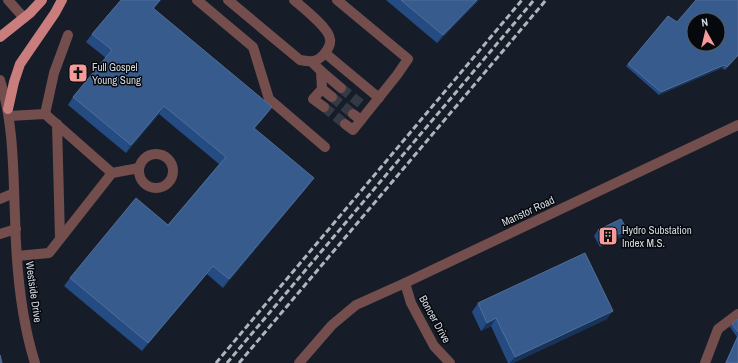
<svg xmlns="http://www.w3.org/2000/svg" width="738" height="363" font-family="'Archivo Narrow',sans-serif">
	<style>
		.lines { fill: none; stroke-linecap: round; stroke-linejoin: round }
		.minor-tunnel { stroke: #343944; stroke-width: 10; stroke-dasharray: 10 5; stroke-linecap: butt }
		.minor { stroke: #734e4d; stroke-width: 10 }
		.major { stroke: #c97e7d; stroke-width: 10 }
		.rail { stroke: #afb5bc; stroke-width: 3; stroke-dasharray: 6 3; stroke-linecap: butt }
		.wall { fill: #244c83 }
		.shaded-wall { fill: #17335a }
		.building { fill: #375b8d; stroke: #506f9a; fill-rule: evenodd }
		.labels { text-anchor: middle; stroke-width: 3; stroke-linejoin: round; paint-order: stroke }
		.poi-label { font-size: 11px; fill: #d5dae1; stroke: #05080c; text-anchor: start }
		.street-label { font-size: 11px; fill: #d5dae1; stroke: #05080c }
	</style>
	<rect width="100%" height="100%" fill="#171d28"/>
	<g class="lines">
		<g class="minor-tunnel">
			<path d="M341 88 361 104"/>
			<path d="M332 97 353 114"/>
			<path d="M324 107 345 124"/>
		</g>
		<g class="minor">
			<path d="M8 0 24 18"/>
			<path d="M197 0 253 47 269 99 325 147"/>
			<path d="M228 0 300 60C310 62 317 63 325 53 328 49 331 44 330 39 329 28 303 8 294 0"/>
			<path d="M337 0 408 59 397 75 361 120 353 114"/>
			<path d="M325 53 379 98"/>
			<path d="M312 62 321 71 322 89 332 97"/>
			<path d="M321 71 341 88"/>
			<path d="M0 80C14 124 13 170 15 216 16 264 20 316 35 363"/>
			<path d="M322 89 313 99 324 107"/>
			<path d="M45 114 54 73 68 35"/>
			<path d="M9 116 45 114 112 173"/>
			<path d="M57 124 60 238"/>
			<path d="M345 124 353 130 361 120"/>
			<circle cx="156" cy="171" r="17"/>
			<path d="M0 199 14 193"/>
			<path d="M0 234 16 229"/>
			<path d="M17 256 49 253 112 173 139 168"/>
			<path d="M405 283 411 303 434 346 450 363"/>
			<path d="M299 363 332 325 356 305 405 283 738 125"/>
			<path d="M705 363 718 329 738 314"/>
		</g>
		<g class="major">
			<path d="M0 37 30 13 42 0"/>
			<path d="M8 109 14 82 20 64 55 13 62 0"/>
		</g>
		<g class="rail">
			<path d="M216 363 522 0"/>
			<path d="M227 363 534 0"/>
			<path d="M239 363 546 0"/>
		</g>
	</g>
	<g class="wall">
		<path d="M121 0H161L154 9 272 107 266 115 254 129 308 186 223 288 207 274 142 351 64 286 70 278 168 225 219 164 159 114 126 153 68 105 73 97 106 58 86 42 92 34Z"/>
		<path d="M386 0H479L437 43Z"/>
		<path d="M677 22 738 56 725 70 722 68 659 95 626 66 628 64Z"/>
		<path d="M598 230 623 236 600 247 594 236Z"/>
		<path d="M478 303 607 319 513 363H508L491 326 481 331 472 312Z"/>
		<path d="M738 319V363H725L737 337 730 327 732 324Z"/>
	</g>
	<g class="shaded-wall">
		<path d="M160 0H161L148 16 153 8Z"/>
		<path d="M477 0H479L437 43 443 35Z"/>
		<path d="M724 65 722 68 659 95 661 92Z"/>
		<path d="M164 106 159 114 126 153 131 145Z"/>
		<path d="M272 107 266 115 248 136 254 128Z"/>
		<path d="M314 178 308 186 223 288 229 279Z"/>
		<path d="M627 230 623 236 600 247 604 241Z"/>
		<path d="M213 266 207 274 142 351 148 343Z"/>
		<path d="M613 311 607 319 513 363H510L515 357Z"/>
		<path d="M496 318 491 326 481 331 487 323Z"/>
	</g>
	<g class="building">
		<path d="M121 0H160L153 8 272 107 254 128 314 178 229 279 213 266 148 343 70 278 136 198 168 225 226 157 164 106 131 145 73 97 112 50 92 34Z"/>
		<path d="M401 0H477L443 35Z"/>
		<path d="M696 0H738V55L727 67 724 65 661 92 628 64 668 16 677 22ZM694 20H718V44H694Z"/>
		<path d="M621 219 627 230 604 241 598 230Z"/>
		<path d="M585 253 613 311 515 357 496 318 487 323 478 303Z"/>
		<path d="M738 319V332L732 324Z"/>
		<path d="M738 336V363H726Z"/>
		<path d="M0 355 2 363H0Z"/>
	</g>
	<defs>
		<symbol id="church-square" viewBox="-11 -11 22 22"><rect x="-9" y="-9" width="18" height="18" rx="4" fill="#f59b9a" stroke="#05080c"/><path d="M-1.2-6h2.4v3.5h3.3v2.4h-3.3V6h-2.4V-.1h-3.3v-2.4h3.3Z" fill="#111"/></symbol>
		<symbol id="building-square" viewBox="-11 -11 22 22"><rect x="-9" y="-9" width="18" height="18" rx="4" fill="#f59b9a" stroke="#05080c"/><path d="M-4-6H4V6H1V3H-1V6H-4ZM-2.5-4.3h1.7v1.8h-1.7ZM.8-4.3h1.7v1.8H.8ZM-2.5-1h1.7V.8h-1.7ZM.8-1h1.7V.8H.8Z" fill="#111"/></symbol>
	</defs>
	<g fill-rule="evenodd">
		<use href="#church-square" x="67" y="62" width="22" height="22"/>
		<use href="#building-square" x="597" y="225" width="22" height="22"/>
	</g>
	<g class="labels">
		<g class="poi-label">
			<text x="92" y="71">Full Gospel<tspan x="92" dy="13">Young Sung</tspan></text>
			<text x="622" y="234">Hydro Substation<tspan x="622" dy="13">Index M.S.</tspan></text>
		</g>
		<g class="street-label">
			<text transform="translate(528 211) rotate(-25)" y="4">Manstor Road</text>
			<text transform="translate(34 292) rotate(82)" y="4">Westside Drive</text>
			<text transform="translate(435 319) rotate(61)" y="4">Boncer Drive</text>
		</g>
	</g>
	<g transform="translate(706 32) rotate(352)"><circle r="19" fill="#05080c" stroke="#585c61"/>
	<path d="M0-3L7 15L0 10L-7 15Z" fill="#f59b9a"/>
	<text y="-6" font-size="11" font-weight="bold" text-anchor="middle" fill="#d5dae1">N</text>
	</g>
</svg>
